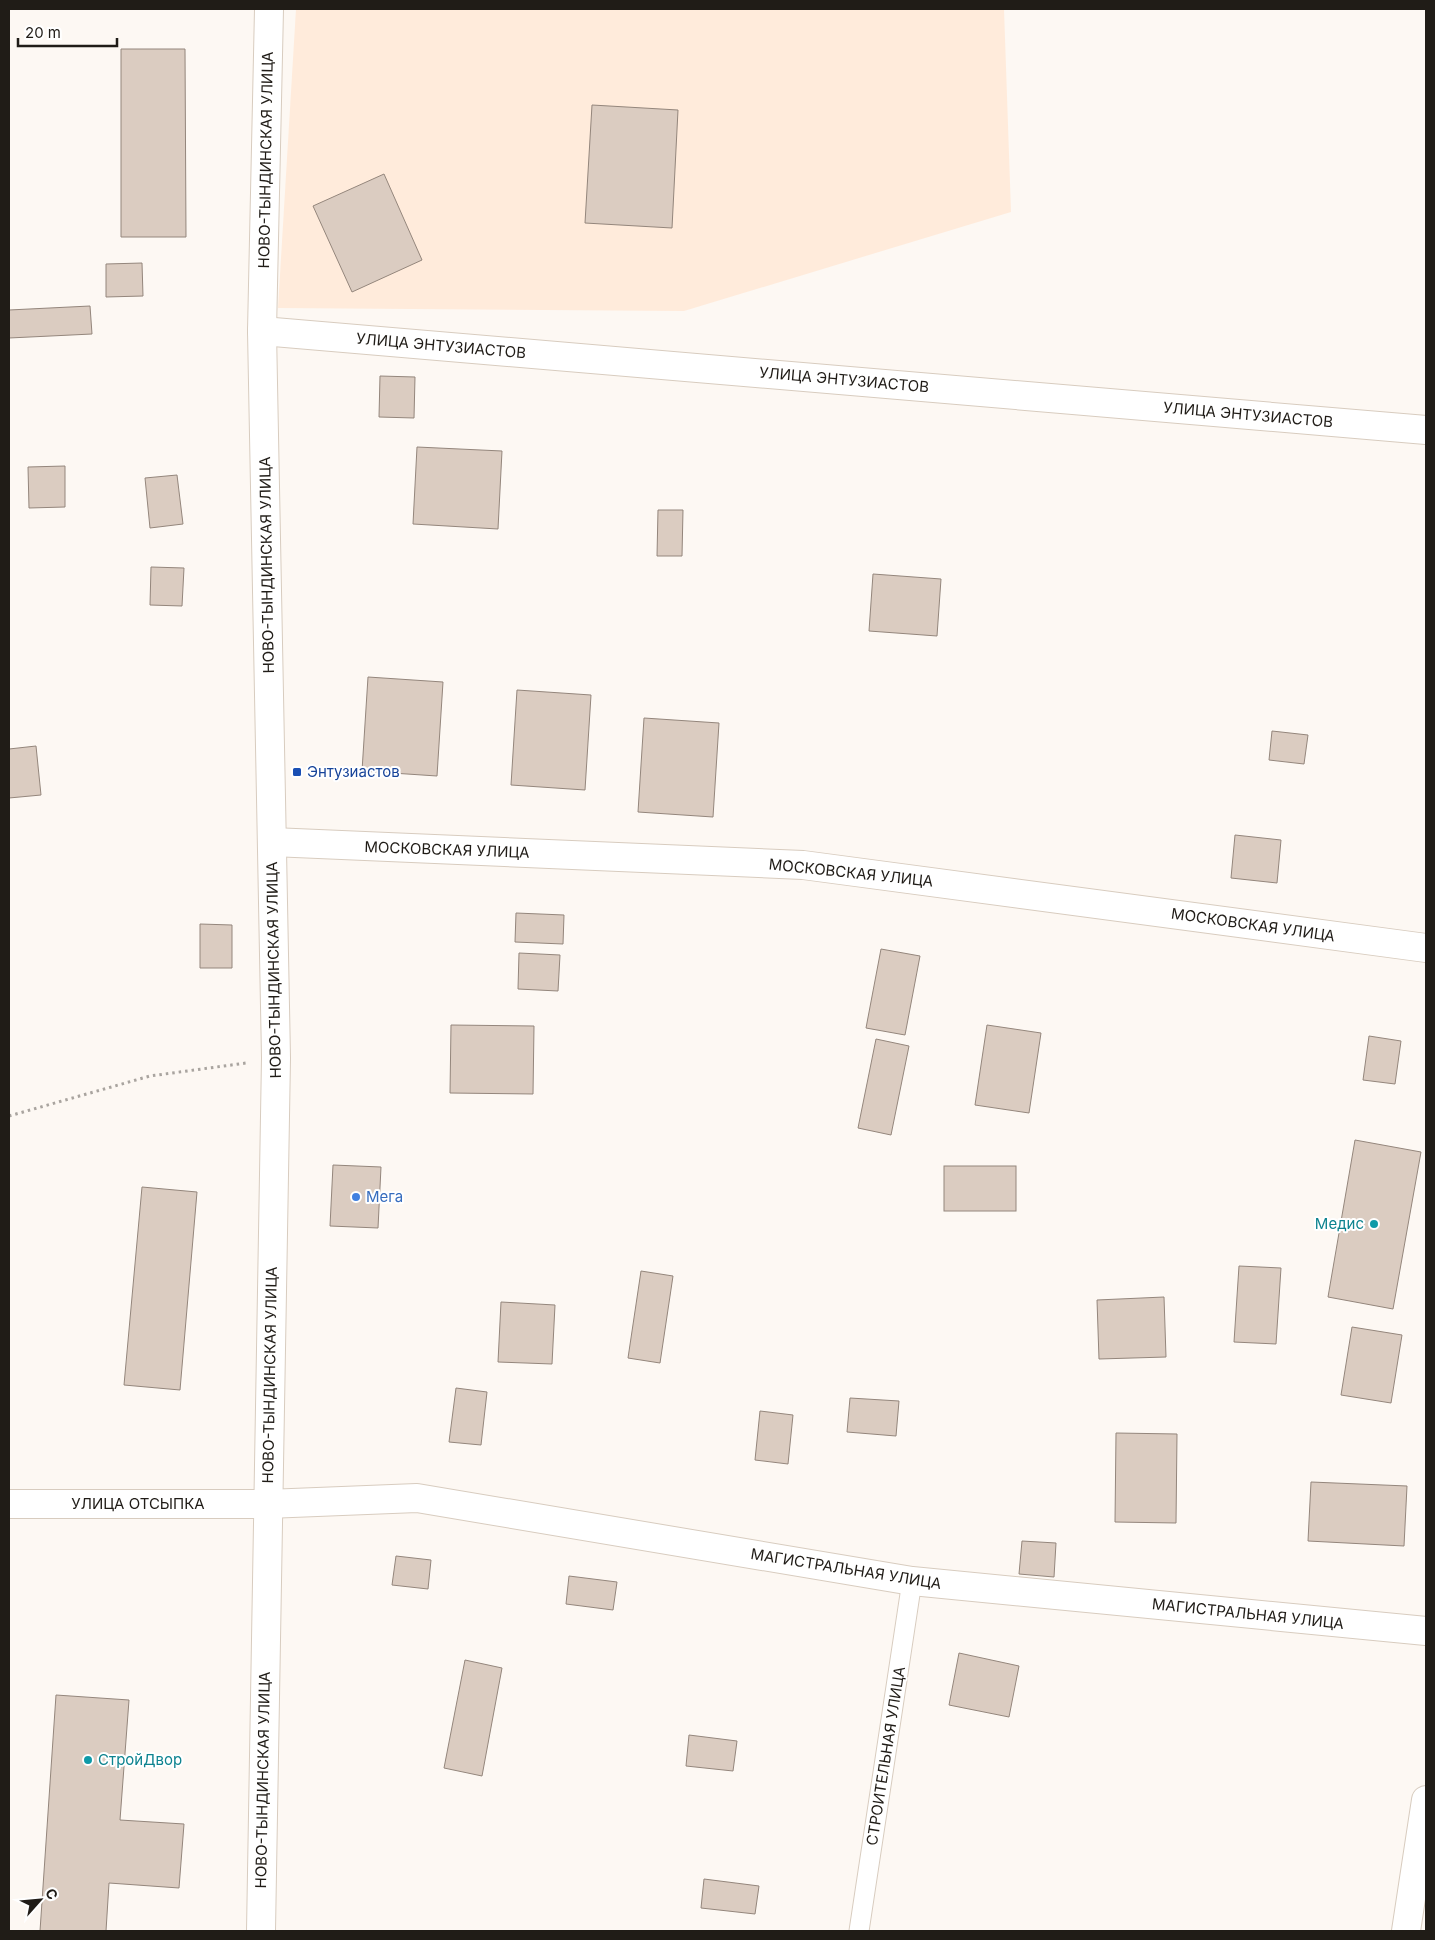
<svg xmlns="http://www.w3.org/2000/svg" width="1435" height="1940" font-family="Inter,sans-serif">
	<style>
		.industrial { fill: #ffebdb }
		.building { fill: #dbccc1; stroke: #94867c }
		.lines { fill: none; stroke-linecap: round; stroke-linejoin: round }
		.lane-casing { stroke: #d8ccbf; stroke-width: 21 }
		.street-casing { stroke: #d8ccbf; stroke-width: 30 }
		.path { stroke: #a9a49f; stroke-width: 3; stroke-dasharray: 2.5 4; stroke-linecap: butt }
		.lane { stroke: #fff; stroke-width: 19 }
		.street { stroke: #fff; stroke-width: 28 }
		.transit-dot { fill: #1a4fb4; stroke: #fff; stroke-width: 2 }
		.shop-dot { fill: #3f7fe0; stroke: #fff; stroke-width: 2 }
		.culture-dot { fill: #0f9aa8; stroke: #fff; stroke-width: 2 }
		.labels { text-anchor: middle; stroke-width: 4; stroke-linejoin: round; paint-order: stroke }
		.street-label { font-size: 15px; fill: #201c17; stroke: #fff }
		.transit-label { font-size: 15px; fill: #164399; stroke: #fff; text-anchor: start }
		.shop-label { font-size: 15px; fill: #366cbe; stroke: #fff; text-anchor: start }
		.culture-label { font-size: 15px; fill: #0d838f; stroke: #fff; text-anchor: end }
	</style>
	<rect width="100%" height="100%" fill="#fdf8f3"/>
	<path class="industrial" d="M296 9H1004L1011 212 684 311 278 308Z"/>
	<g class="building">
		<path d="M121 49H185L186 237H121Z"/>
		<path d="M592 105 678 110 672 228 585 223Z"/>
		<path d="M384 174 422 260 352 292 313 206Z"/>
		<path d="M142 263 143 296 106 297V264Z"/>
		<path d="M90 306 92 334 9 338V310Z"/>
		<path d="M380 376 415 377 414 418 379 417Z"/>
		<path d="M417 447 502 451 498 529 413 524Z"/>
		<path d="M65 466V507L29 508 28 467Z"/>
		<path d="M177 475 183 524 150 528 145 478Z"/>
		<path d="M658 510H683L682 556H657Z"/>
		<path d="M151 567 184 568 182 606 150 605Z"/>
		<path d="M873 574 941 579 937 636 869 631Z"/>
		<path d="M368 677 443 682 437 776 362 771Z"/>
		<path d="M517 690 591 695 585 790 511 785Z"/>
		<path d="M644 718 719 723 713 817 638 812Z"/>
		<path d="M1272 731 1308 735 1304 764 1269 760Z"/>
		<path d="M36 746 41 795 9 798V749Z"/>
		<path d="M1235 835 1281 840 1277 883 1231 878Z"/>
		<path d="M516 913 564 915 563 944 515 942Z"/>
		<path d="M200 924 232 925V968H200Z"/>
		<path d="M881 949 920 956 905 1035 866 1028Z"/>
		<path d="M519 953 560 955 558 991 518 989Z"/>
		<path d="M451 1025 534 1026 533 1094 450 1093Z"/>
		<path d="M987 1025 1041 1033 1029 1113 975 1105Z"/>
		<path d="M1369 1036 1401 1041 1395 1084 1363 1080Z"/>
		<path d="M876 1039 909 1046 891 1135 858 1128Z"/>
		<path d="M1355 1140 1421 1152 1393 1309 1328 1297Z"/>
		<path d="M333 1165 381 1167 378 1228 330 1226Z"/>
		<rect x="944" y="1166" width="72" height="45"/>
		<path d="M142 1187 197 1192 180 1390 124 1385Z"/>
		<path d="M1239 1266 1281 1268 1276 1344 1234 1342Z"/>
		<path d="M641 1271 673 1276 660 1363 628 1358Z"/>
		<path d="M1164 1297 1166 1357 1099 1359 1097 1300Z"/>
		<path d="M501 1302 555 1305 552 1364 498 1362Z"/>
		<path d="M1352 1327 1402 1335 1391 1403 1341 1395Z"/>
		<path d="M456 1388 487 1392 481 1445 449 1442Z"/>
		<path d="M850 1398 899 1401 896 1436 847 1432Z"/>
		<path d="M760 1411 793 1415 788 1464 755 1460Z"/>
		<path d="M1116 1433 1177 1434 1176 1523 1115 1522Z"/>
		<path d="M1311 1482 1407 1486 1404 1546 1308 1541Z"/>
		<path d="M1022 1541 1056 1543 1054 1577 1019 1574Z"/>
		<path d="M396 1556 431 1560 428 1589 392 1585Z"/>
		<path d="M569 1576 617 1582 613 1610 566 1604Z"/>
		<path d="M959 1653 1019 1666 1009 1717 949 1705Z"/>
		<path d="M465 1660 502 1668 482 1776 444 1768Z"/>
		<path d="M56 1695 129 1700 120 1820 184 1824 179 1888 109 1883 106 1931H40Z"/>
		<path d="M689 1735 737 1741 733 1771 686 1766Z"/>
		<path d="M704 1879 759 1886 755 1914 701 1908Z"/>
	</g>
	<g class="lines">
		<defs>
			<path id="lane" d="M859 1931 912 1581"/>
			<g id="street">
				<path d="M262 331 1426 430"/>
				<path d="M272 842 803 865 1426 948"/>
				<path d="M9 1504H267L417 1498 912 1581 1426 1631"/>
				<path d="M261 1931 276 1058 262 331 269 9"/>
				<path d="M1406 1931 1426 1800"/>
			</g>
		</defs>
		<use href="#lane" class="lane-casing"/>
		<use href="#street" class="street-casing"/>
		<path class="path" d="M9 1116 150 1076 246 1063"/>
		<use href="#lane" class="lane"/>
		<use href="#street" class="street"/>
	</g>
	<rect class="transit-dot" x="292" y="767" width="10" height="10" rx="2.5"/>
	<circle class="shop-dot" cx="356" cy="1197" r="5"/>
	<g class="culture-dot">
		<circle cx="1374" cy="1224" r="5"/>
		<circle cx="88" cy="1760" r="5"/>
	</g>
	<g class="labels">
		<g class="street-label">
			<text transform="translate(266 160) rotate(-89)" y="5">НОВО-ТЫНДИНСКАЯ УЛИЦА</text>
			<text transform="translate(441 346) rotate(5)" y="5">УЛИЦА ЭНТУЗИАСТОВ</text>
			<text transform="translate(844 380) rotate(5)" y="5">УЛИЦА ЭНТУЗИАСТОВ</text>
			<text transform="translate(1248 415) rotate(5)" y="5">УЛИЦА ЭНТУЗИАСТОВ</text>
			<text transform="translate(267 565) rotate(-91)" y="5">НОВО-ТЫНДИНСКАЯ УЛИЦА</text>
			<text transform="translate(447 850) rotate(2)" y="5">МОСКОВСКАЯ УЛИЦА</text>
			<text transform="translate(851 873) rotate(6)" y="5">МОСКОВСКАЯ УЛИЦА</text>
			<text transform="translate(1253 925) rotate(8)" y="5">МОСКОВСКАЯ УЛИЦА</text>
			<text transform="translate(274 970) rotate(-91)" y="5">НОВО-ТЫНДИНСКАЯ УЛИЦА</text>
			<text transform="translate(270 1375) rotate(-89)" y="5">НОВО-ТЫНДИНСКАЯ УЛИЦА</text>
			<text x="138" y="1509">УЛИЦА ОТСЫПКА</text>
			<text transform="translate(846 1569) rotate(9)" y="5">МАГИСТРАЛЬНАЯ УЛИЦА</text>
			<text transform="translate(1248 1614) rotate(6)" y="5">МАГИСТРАЛЬНАЯ УЛИЦА</text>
			<text transform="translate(886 1756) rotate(-81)" y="5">СТРОИТЕЛЬНАЯ УЛИЦА</text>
			<text transform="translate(263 1780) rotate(-89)" y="5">НОВО-ТЫНДИНСКАЯ УЛИЦА</text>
		</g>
		<g class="transit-label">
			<text x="307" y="777">Энтузиастов</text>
		</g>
		<g class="shop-label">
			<text x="366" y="1202">Мега</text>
		</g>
		<g class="culture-label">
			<text x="1364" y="1229">Медис</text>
			<text x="98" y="1765" text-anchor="start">СтройДвор</text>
		</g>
	</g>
	<rect width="1435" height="1940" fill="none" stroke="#201c17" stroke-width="20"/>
	<g transform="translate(40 1900) rotate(63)" stroke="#ffffff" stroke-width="4" paint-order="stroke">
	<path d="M0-4L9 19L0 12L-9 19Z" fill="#201c17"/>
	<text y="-8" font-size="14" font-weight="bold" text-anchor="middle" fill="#201c17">С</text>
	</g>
	<path d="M18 38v8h99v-8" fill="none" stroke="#201c17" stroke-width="2.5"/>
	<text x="25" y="38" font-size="15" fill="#201c17" stroke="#ffffff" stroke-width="4" paint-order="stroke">20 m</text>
</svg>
